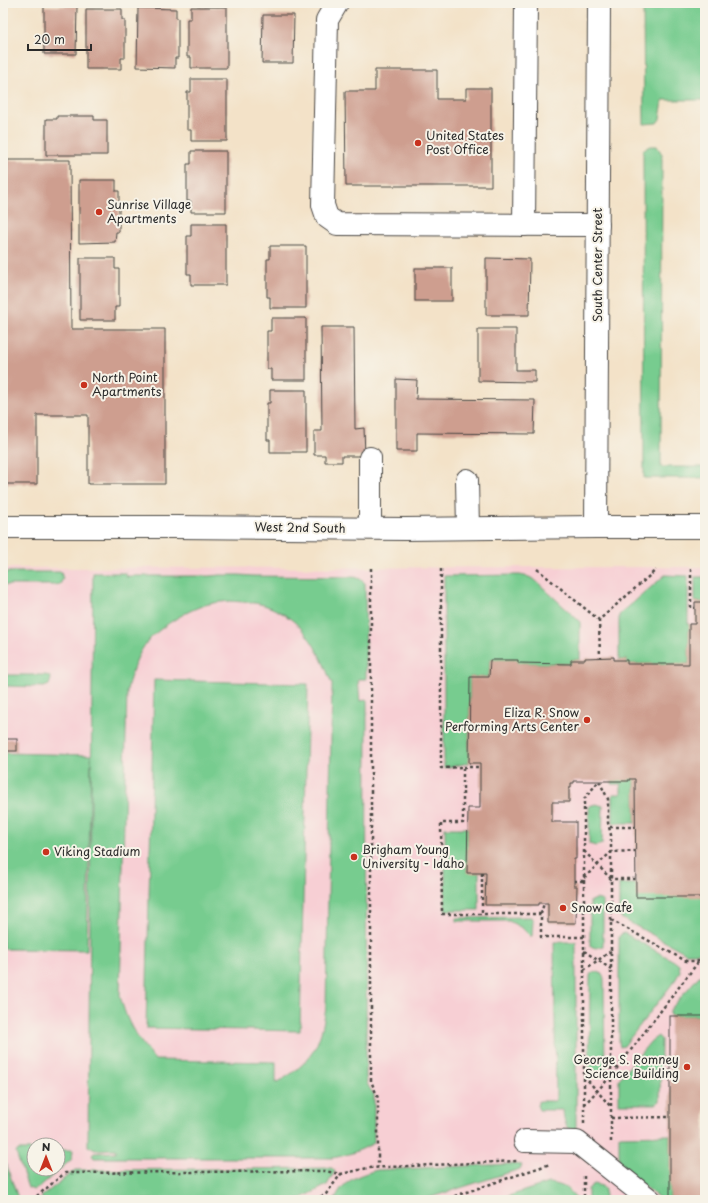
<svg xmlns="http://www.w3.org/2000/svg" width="708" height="1203" font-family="'Playpen Sans',sans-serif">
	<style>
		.built { fill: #f7cfd4; fill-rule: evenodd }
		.green { fill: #77cc8f; stroke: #517c5d; fill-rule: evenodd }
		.building { fill: #ce9e8f }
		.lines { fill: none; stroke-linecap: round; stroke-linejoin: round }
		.minor-casing { stroke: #494643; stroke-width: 24 }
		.path { stroke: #494643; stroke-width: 2.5; stroke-dasharray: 3 3; stroke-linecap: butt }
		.minor { stroke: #fff; stroke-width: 22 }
		.poi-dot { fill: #c8321e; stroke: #f7f3e8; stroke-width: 1.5 }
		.labels { text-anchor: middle; stroke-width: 4; stroke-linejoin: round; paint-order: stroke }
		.poi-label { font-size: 12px; fill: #2b2b2b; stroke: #f7f3e8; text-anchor: start }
		.street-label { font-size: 12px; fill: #2b2b2b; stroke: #f7f3e8 }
	</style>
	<rect width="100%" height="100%" fill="#f7f3e8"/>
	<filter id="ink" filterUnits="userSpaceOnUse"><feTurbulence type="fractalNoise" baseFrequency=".025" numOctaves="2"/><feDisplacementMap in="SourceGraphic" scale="8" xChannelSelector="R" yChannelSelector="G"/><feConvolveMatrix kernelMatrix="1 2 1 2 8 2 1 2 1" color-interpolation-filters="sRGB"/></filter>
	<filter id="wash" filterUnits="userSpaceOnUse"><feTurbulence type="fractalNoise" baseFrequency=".012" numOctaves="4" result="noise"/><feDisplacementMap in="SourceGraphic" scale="16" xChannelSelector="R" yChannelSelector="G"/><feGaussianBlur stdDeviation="0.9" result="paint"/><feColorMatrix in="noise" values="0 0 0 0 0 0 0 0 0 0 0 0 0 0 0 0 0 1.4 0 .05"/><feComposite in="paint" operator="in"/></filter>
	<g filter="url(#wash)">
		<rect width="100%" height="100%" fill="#f3e2c8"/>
		<path class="built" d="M705 567V1200H3V568ZM34 1145H58V1169H34Z"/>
		<g class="green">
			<path d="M643 3H705V100H663L660 119 657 123 644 124Z"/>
			<path d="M650 146H657L662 154 661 467H703L705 472V478H644L643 151 644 149Z"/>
			<path d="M3 572H61L63 579 60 584 55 585H3Z"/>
			<path d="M93 573H126L127 578V576H210L220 575H239L253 576 355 577 360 579 365 583 366 679H358L360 701 367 700 366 1077C367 1085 369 1088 374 1094V1143C359 1151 349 1155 332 1158H94L92 1155 94 1153 116 1152V1149L95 1150 88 1146ZM230 601C241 602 254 602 264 605 303 618 318 648 332 684L326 1007C321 1046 311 1064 276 1083V1062L155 1060C137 1037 127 1025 120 995L127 690C131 673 137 653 149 640 161 626 191 608 209 604 216 602 223 602 230 601Z"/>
			<path d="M520 575 529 577 535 580 577 619 580 622V660H572L571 664 518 663V660H490L489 677H470L469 763 444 768V576Z"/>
			<path d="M665 575 688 576V624H689V664H627V660H619V615Z"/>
			<rect x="695" y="577" width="10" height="25"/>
			<path d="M3 675H45L49 676 51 679 49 685 44 687 3 686Z"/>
			<path d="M154 680 308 684 300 1031 146 1028Z"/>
			<path d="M3 753 91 755 87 950 3 949Z"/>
			<path d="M629 779H635V823H613V794H621V784H612V781Z"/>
			<path d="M596 804 603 806 602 844 596 846 589 844V806Z"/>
			<path d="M445 828H468L467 872 479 873V910H445Z"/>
			<path d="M619 884H636L705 897V953H686L621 918 619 915Z"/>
			<path d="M596 899 603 901V946L596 948 590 946V901Z"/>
			<path d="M531 917 533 921 532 936H530L522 928 509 921H456V918Z"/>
			<path d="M624 933 674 961 679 965 680 971 676 979 624 1046 620 1047 619 1042V937L621 934Z"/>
			<path d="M554 942H576V1135C566 1130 564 1122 563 1110H539L537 1105 539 1101H556Z"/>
			<path d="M596 972 601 973 604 978 605 1072C600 1079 595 1078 589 1072L590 976 591 973Z"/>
			<path d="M699 976H701L704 981V1016H670V1010Z"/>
			<path d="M658 1036 661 1039 660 1101 656 1104H619V1079L651 1041Z"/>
			<path d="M670 1135V1200H662L619 1168V1136Z"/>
			<path d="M18 1150H34V1169H58V1150H73L72 1159 38 1188 34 1190 28 1188 16 1153Z"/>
			<path d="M3 1156 17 1195 18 1200H3Z"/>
			<path d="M511 1164 522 1165 520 1169 422 1200H335C341 1181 359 1175 377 1170Z"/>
			<path d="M332 1168 335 1171 327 1185 298 1200H43L41 1197 75 1170Z"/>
			<path d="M548 1183C561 1184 570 1188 577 1200H497Z"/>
			<path d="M594 1184 602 1186 605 1190V1200H588V1189Z"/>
		</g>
		<g id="blocks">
			<g class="building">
				<path d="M44 6H77L76 54H44Z"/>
				<path d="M191 7H227V68H191V57H187V19H191Z"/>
				<path d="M138 8 176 9V18H178V58H175V68L137 67Z"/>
				<path d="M86 9H122V20H125V58H121V69H86Z"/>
				<path d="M263 15H294L293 63H262Z"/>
				<path d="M375 70H437V99H466V88H491V186H346L345 91H375Z"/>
				<path d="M191 79H227V141H191V130H187V92H191Z"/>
				<path d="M57 116H94V120H107V155H46V119H57Z"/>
				<path d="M191 151H226V212H191V201H187V164H191Z"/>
				<path d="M3 160H70L71 329H165V484H88V415H37V484H3Z"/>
				<path d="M79 180H116V191H119V232H116L115 242 79 243Z"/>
				<path d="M191 224H226V285H191V274H187V236H191Z"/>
				<path d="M270 246H306V308H270V297H267V259H270Z"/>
				<path d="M80 258H115V269H119V307H115V320H80Z"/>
				<path d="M486 258 530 259 529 315H486Z"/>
				<rect x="415" y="268" width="37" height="33"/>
				<path d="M271 318H306V380H271V369H267V331H271Z"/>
				<path d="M321 327H354L355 429 364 428 365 456H342V462H325V455H314V431H322Z"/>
				<path d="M478 329H516V370H535V382L478 381Z"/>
				<path d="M396 379 417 380 416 399 535 400 534 434 417 433V451H396Z"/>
				<path d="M270 390H306V452H270V440H267V403H270Z"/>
				<path d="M695 602H705V897H636L635 779H629V781H574V783H571V788H569V802H552V822H576V859H574V886H577L576 923H548V903H539V905H485L486 873H467L468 808H480V763H469L470 677H489L490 660H518V663L571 664V660H585V658L614 657V660H627V664H689V624H695Z"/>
				<rect x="3" y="739" width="14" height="12"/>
				<rect x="670" y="1016" width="35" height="184"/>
			</g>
		</g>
	</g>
	<g filter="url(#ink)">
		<use href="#blocks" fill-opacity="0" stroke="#494643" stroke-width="1"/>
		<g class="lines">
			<defs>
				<g id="minor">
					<path d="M337 3 327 20 323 205 327 217 337 224 598 225"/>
					<path d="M524 225 526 3"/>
					<path d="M467 480 468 528"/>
					<path d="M3 527H175L405 529 596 527H705"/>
					<path d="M596 527 599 3"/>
					<path d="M370 528V458"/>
					<path d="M525 1141 577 1142 650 1200"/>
				</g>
			</defs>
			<use href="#minor" class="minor-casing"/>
			<g class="path">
				<path d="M371 568V1081L378 1098V1167"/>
				<path d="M441 569V768L463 767V823H441L442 914H541V937H584"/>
				<path d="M537 569 599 620 656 570"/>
				<path d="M691 569V608H695"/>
				<path d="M599 620 600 658"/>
				<path d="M463 767H480"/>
				<path d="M610 827H635"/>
				<path d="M584 851 611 879H635"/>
				<path d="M482 873V914"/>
				<path d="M584 878 611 852 635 851"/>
				<path d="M574 881H584"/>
				<path d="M541 914 544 903"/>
				<path d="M611 920 686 961H705"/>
				<path d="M584 951 611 969"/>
				<path d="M584 970 611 951"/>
				<path d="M584 1076 611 1107"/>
				<path d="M584 1105 611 1076 699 961"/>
				<path d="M611 1118 670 1117"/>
				<path d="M584 1123V799L599 781 608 799V823L611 835V1142"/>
				<path d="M584 1176V1200"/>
				<path d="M32 1200 65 1173 325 1171 341 1174 368 1168 517 1161"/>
				<path d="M315 1200 326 1194 341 1174"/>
				<path d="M443 1200 550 1164"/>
			</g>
			<use href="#minor" class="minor"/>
		</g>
	</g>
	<g class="poi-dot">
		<circle cx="418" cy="143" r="4"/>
		<circle cx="99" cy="212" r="4"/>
		<circle cx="84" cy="385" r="4"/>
		<circle cx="587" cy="720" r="4"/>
		<circle cx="46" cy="852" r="4"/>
		<circle cx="354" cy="857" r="4"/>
		<circle cx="563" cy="908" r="4"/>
		<circle cx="687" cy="1067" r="4"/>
	</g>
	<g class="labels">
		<g class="poi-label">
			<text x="426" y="140">United States<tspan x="426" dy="14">Post Office</tspan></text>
			<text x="107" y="209">Sunrise Village<tspan x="107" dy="14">Apartments</tspan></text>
			<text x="92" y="382">North Point<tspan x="92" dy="14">Apartments</tspan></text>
			<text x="579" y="717" text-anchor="end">Eliza R. Snow<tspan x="579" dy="14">Performing Arts Center</tspan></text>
			<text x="362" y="854">Brigham Young<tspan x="362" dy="14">University - Idaho</tspan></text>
			<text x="54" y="856">Viking Stadium</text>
			<text x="571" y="912">Snow Cafe</text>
			<text x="679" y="1064" text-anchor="end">George S. Romney<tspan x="679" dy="14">Science Building</tspan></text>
		</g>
		<g class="street-label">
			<text transform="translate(598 265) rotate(-90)" y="4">South Center Street</text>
			<text transform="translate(300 528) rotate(1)" y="4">West 2nd South</text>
		</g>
	</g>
	<rect width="708" height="1203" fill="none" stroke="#f7f3e8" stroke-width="16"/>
	<g transform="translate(46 1157)"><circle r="19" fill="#f7f3e8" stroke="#a5a39c"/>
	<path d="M0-3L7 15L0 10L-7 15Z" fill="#c8321e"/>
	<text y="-6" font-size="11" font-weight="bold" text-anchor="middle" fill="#2b2b2b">N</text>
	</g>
	<path d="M28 44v6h63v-6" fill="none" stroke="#2b2b2b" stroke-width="2"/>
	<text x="34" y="44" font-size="12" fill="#2b2b2b" stroke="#f7f3e8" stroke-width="3" paint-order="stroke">20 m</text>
</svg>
